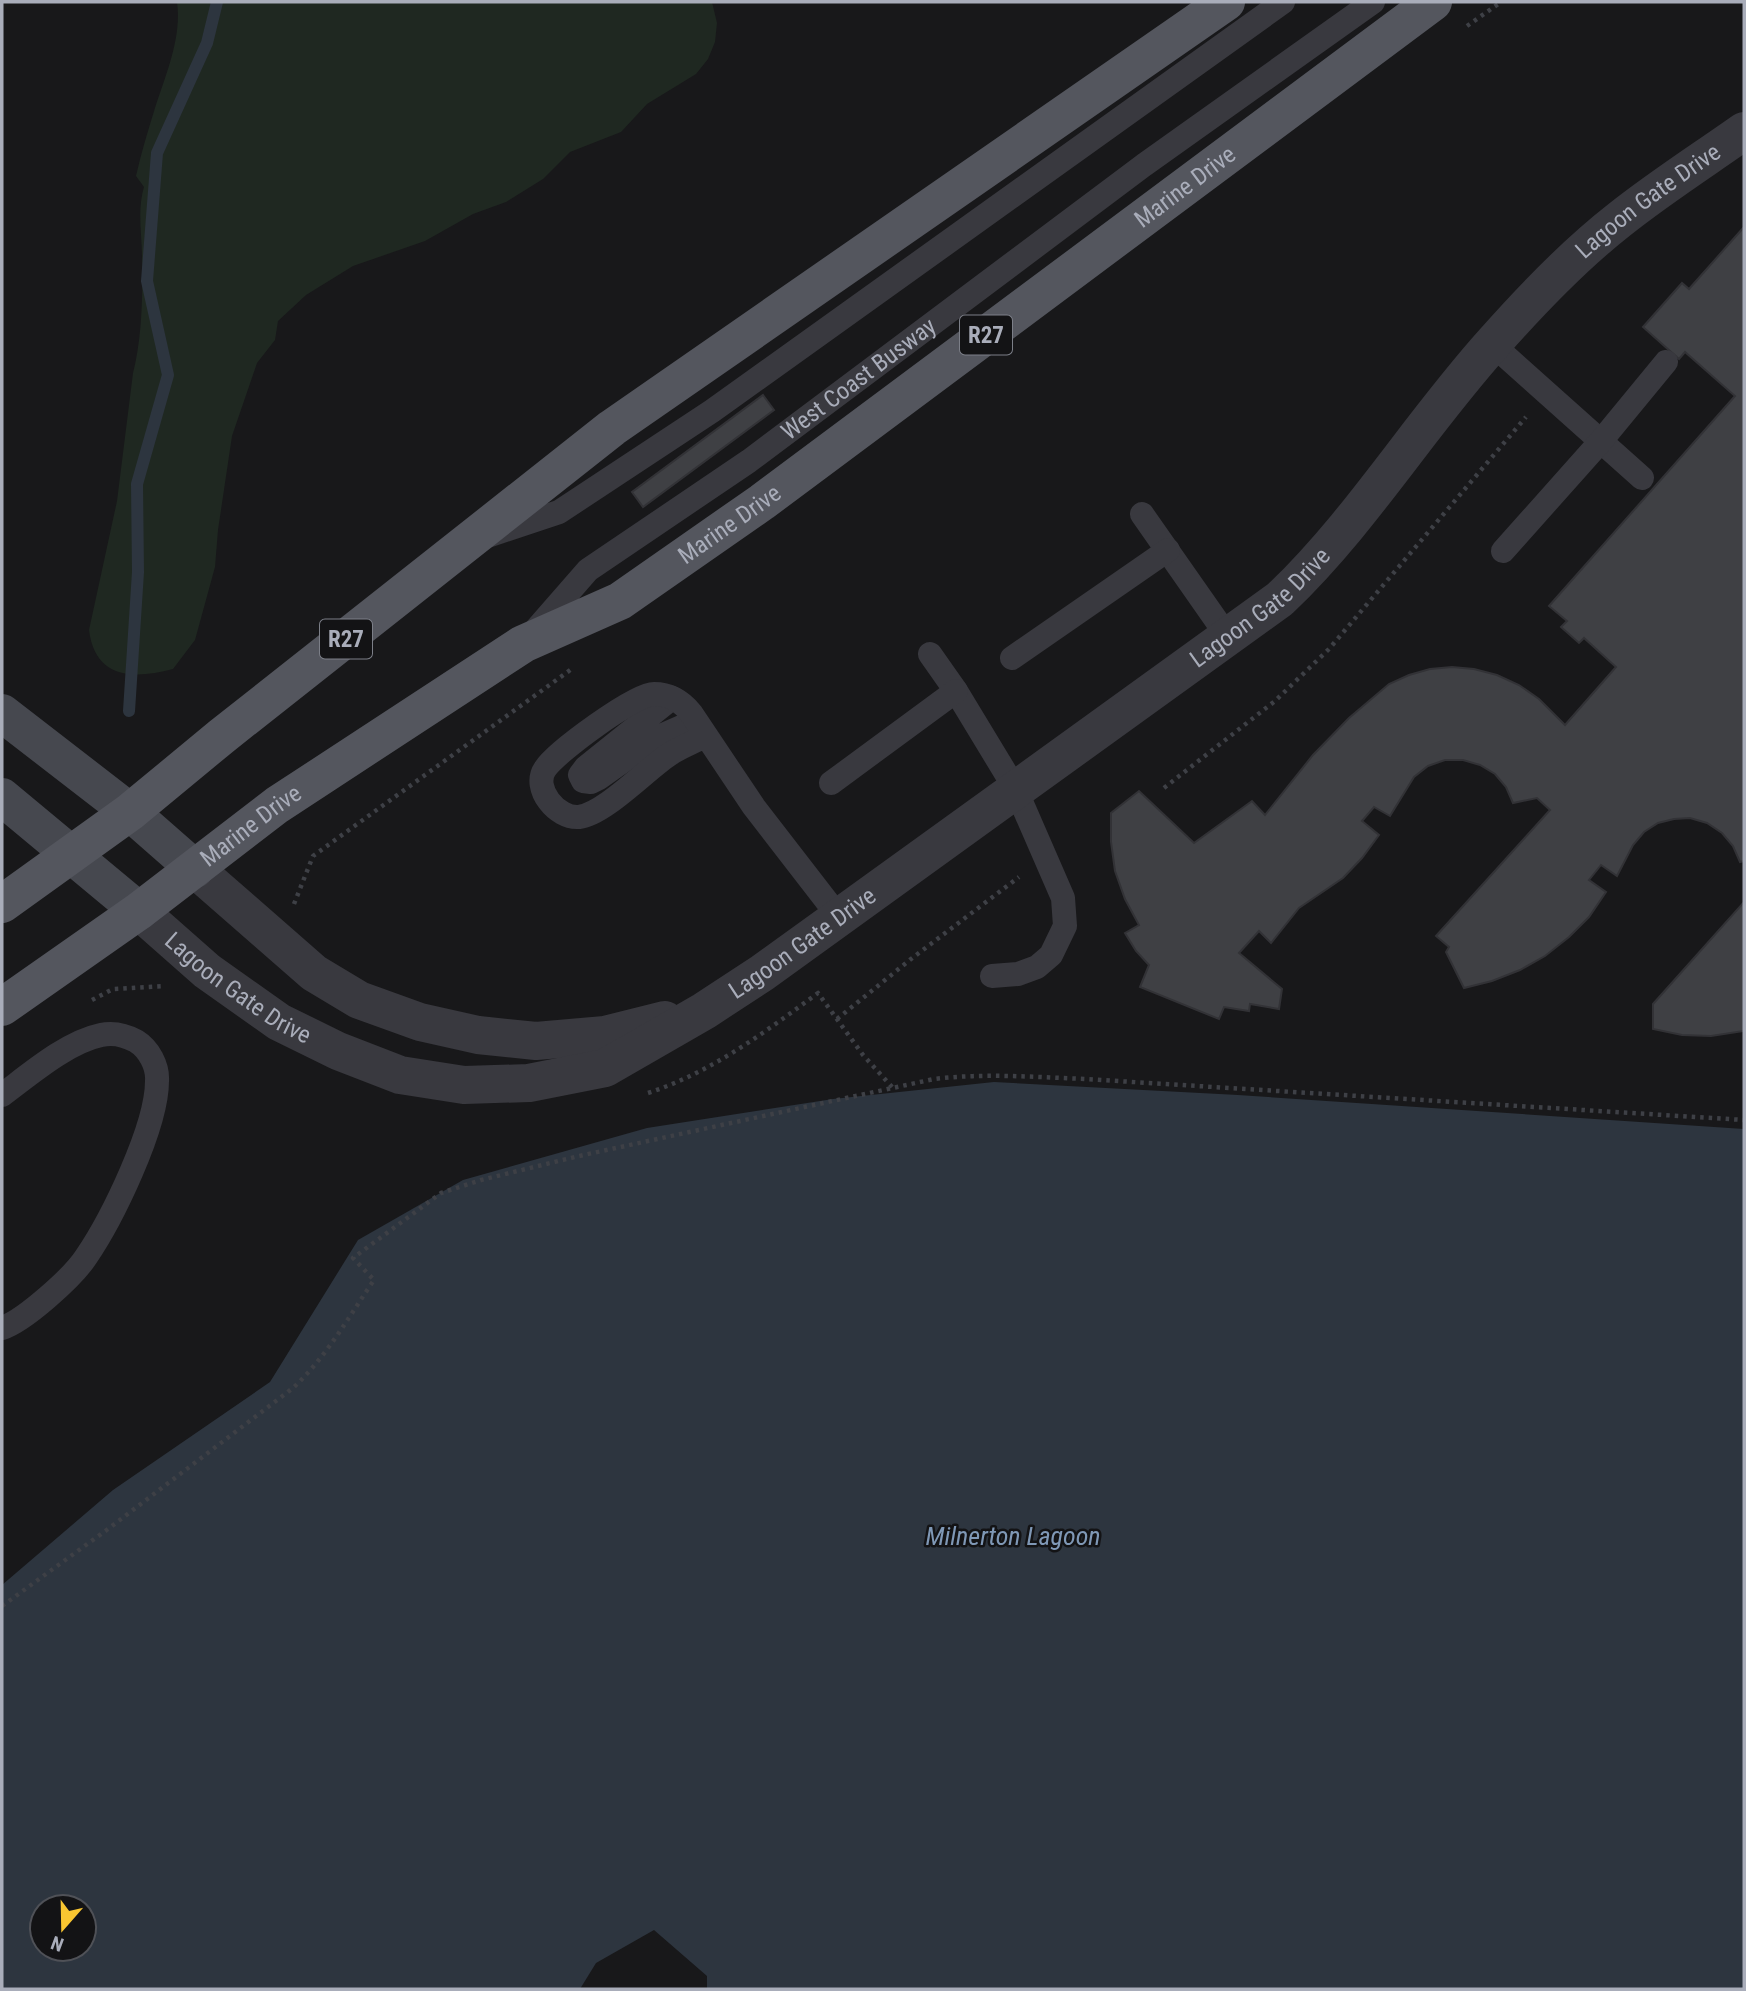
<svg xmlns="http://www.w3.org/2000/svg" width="1746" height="1991" font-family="'Roboto Condensed',sans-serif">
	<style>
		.green { fill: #1f2821 }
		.water { fill: #2d353f; fill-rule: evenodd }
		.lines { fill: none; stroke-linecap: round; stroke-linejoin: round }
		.stream { stroke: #2d353f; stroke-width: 12 }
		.building { fill: #3f4044; stroke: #323236; stroke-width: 2 }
		.path { stroke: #3e4046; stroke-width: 4.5; stroke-dasharray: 3.5 5; stroke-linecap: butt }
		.service { stroke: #39393f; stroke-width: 24 }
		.minor { stroke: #39393f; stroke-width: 38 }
		.secondary { stroke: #46484f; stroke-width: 38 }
		.primary { stroke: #54565e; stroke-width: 38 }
		.labels { text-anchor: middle; stroke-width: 5; stroke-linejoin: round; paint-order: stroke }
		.shield { fill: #131315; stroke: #7c7f88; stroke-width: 2 }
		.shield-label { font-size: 23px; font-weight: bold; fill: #a9adba }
		.street-label { font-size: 24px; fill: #a9adba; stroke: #131315 }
		.water-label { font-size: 26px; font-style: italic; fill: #7f98b6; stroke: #131315 }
	</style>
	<rect width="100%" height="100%" fill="#18181a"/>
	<path class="green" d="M177 2H712L717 23 715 42 708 59 696 74 647 104 621 132 570 152 543 179 506 202 473 214 425 241 353 266 306 295 278 321 275 340 257 363 232 436 218 530 215 567 195 640 173 669C132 680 95 678 89 630L117 501 133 373C142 339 143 293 142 258 142 233 137 211 144 187L136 176C141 153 148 131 155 108 166 74 182 37 177 2Z"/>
	<path class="water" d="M994 1082 1238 1095 1744 1129V1989H707V1976L654 1930 596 1963 580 1989H2V1585L113 1490 270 1382 358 1240 463 1180 647 1128 833 1099ZM42 1907H84V1949H42Z"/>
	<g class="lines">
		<path class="stream" d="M129 711 138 572 137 484 168 375 147 281 157 153 207 43 217 2"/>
	</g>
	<g class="building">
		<path d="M1744 227V861L1740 862 1733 846 1722 833 1707 823 1690 818 1674 819 1658 823 1644 832 1633 845 1617 876 1601 865 1589 880 1606 892 1589 917 1569 937 1545 956 1520 970 1492 981 1464 988 1446 952 1449 947 1436 936 1550 810 1537 798 1513 803 1506 787 1495 774 1480 765 1463 760H1445L1428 766 1414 777 1390 816 1374 807 1362 821 1379 835 1362 858 1343 878 1299 908 1271 943 1259 931 1239 953 1282 989 1279 1009 1250 1004 1249 1011 1224 1007 1219 1019 1140 987 1149 965 1136 951 1125 933 1139 925 1125 899 1115 871 1111 842V813L1139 791 1194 843 1252 801 1265 815 1313 755 1349 718 1389 684 1409 675 1430 669 1452 667 1474 669 1497 675 1519 685 1539 699 1565 725 1616 667 1584 638 1579 643 1561 627 1567 621 1549 606 1735 396 1685 352 1679 359 1643 327 1682 283 1689 289Z"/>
		<path d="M763 395 774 410 643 507 632 492Z"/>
		<path d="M1744 902V1031L1711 1036 1682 1035 1653 1029V1004Z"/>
	</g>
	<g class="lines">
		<g class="path">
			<path d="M1467 26 1501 2"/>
			<path d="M1164 788 1275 701 1329 649 1526 417"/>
			<path d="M294 904 313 856 573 668"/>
			<path d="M92 1000 113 989 164 986"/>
			<path d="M837 1019 911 959 1019 877"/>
			<path d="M648 1093C712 1072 765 1032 818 993L863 1055 893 1088"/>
			<path d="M2 1606 108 1529 293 1388C327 1356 348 1318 374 1280L353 1258 441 1193 481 1180 579 1156 934 1079C984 1073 1034 1077 1085 1079L1744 1120"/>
		</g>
		<g class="service">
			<path d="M1492 344 1642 478"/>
			<path d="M1142 514 1228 637"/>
			<path d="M487 536 559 512 712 411 1283 2"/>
			<path d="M1503 551 1601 441 1666 362"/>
			<path id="s1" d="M533 633 588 570 749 461 1144 165 1373 2"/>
			<path d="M930 654 956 691 1016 790 1063 898 1065 926 1051 955 1037 967 1018 974 992 976"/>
			<path d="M1012 658 1168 550"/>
			<path d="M672 698 586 767 580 775 583 781 591 782 599 778 654 739 695 721"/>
			<path d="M705 736C692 743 678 748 667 756 645 771 604 814 579 817 557 819 532 788 545 769 556 752 635 694 654 694 670 694 682 702 691 713L754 807 839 917"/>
			<path d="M831 783 956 691"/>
			<path d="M2 1095C29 1075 67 1042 101 1035 114 1032 125 1035 136 1041 149 1049 158 1066 157 1081 157 1127 112 1219 86 1257 73 1277 24 1321 2 1328"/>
		</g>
		<g class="minor">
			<path d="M195 869 314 973 359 1000 420 1022 478 1035 536 1041 605 1035 665 1020"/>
			<path id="s2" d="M139 911 207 971 279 1022 338 1051 400 1075 464 1085 529 1083 605 1068 704 1011 762 973 1280 599C1361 522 1419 425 1494 342 1532 299 1573 256 1619 220 1659 188 1703 160 1744 131"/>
		</g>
		<g class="secondary">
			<path d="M2 713 130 812 195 869"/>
			<path d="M2 797 139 911"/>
		</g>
		<g class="primary">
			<path d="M2 904 130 812 222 736 612 428 1226 2"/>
			<path id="s3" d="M2 1007 139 911 277 805 523 644 620 601 762 502 1433 2"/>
		</g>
	</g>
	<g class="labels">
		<g class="shield">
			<rect x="960" y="315.5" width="52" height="39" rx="5"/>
			<rect x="320" y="619.5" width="52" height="39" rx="5"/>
		</g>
		<g class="shield-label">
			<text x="986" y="343">R27</text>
			<text x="346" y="647">R27</text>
		</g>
		<g class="street-label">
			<text dy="8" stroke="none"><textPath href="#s3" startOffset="1442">Marine Drive</textPath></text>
			<text dy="8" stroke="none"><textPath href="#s2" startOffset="1885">Lagoon Gate Drive</textPath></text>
			<text dy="8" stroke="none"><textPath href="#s1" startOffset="415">West Coast Busway</textPath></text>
			<text dy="8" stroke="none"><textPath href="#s3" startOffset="875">Marine Drive</textPath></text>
			<text dy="8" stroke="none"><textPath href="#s2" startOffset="1320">Lagoon Gate Drive</textPath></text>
			<text dy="8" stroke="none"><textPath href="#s3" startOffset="308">Marine Drive</textPath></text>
			<text dy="8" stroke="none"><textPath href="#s2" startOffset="752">Lagoon Gate Drive</textPath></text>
			<text dy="8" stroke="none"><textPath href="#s2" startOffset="126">Lagoon Gate Drive</textPath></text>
		</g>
		<g class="water-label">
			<text x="1013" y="1545">Milnerton Lagoon</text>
		</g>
	</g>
	<rect width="1746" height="1991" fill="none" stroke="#a9adba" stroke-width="7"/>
	<g transform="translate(63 1928) rotate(200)"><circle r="33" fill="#131315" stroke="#4f5157" stroke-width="2"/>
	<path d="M0-5L12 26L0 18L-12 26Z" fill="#f9c631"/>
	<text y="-10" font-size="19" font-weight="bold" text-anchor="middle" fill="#a9adba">N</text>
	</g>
</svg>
